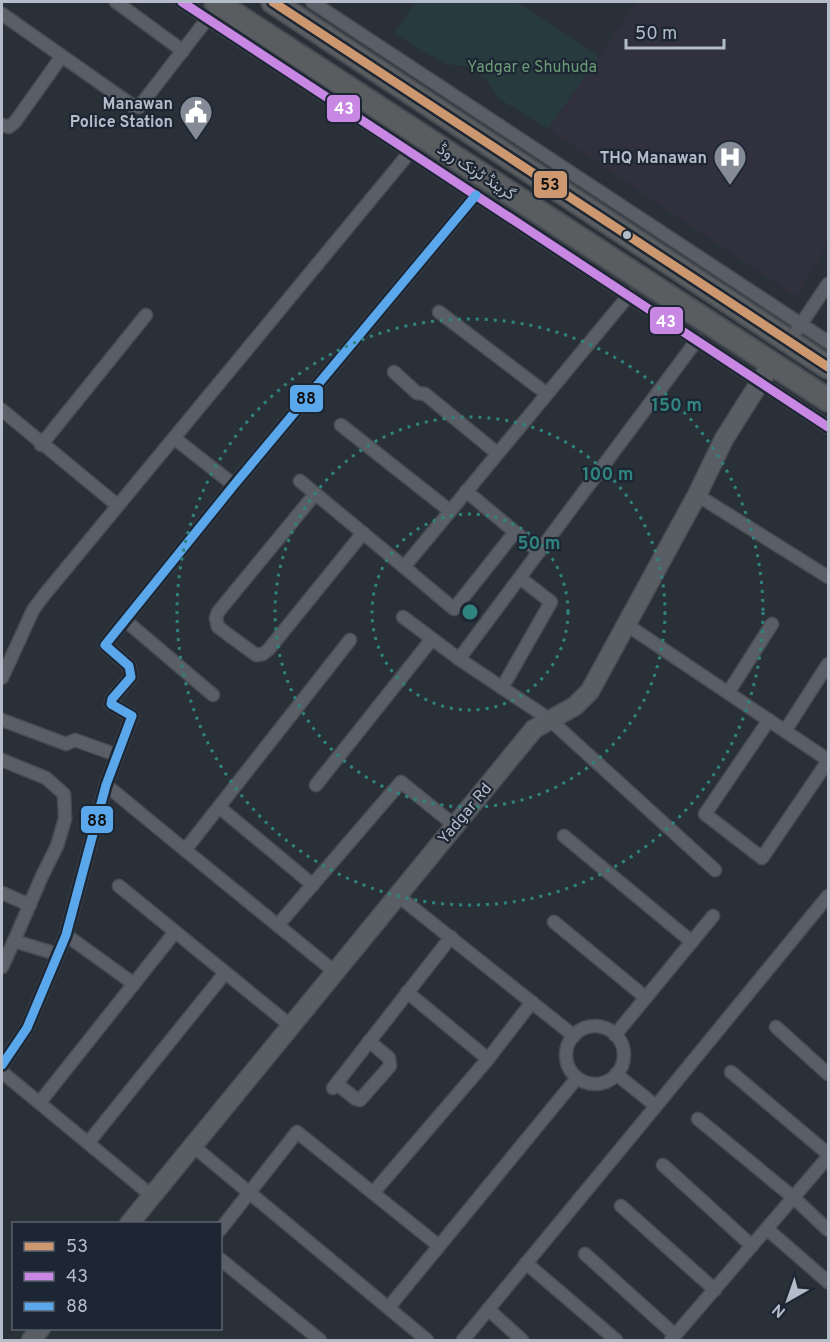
<svg xmlns="http://www.w3.org/2000/svg" width="830" height="1342" font-family="Overpass,Vazirmatn,sans-serif">
	<style>
		.medical { fill: #31303e }
		.green { fill: #273a3e }
		.lines { fill: none; stroke-linecap: round; stroke-linejoin: round }
		.street-casing { stroke: #484c53; stroke-width: 15 }
		.secondary-casing { stroke: #484c53; stroke-width: 21 }
		.highway-casing { stroke: #474c53; stroke-width: 26 }
		.street { stroke: #5a5e66; stroke-width: 12 }
		.secondary { stroke: #595d64; stroke-width: 18 }
		.highway { stroke: #5a5d60; stroke-width: 22 }
		.bus-1-casing { stroke: #1d2633; stroke-width: 14 }
		.bus-2-casing { stroke: #1d2633; stroke-width: 14 }
		.bus-3-casing { stroke: #1d2633; stroke-width: 14 }
		.bus-1 { stroke: #cd976f; stroke-width: 9 }
		.bus-2 { stroke: #c787e3; stroke-width: 9 }
		.bus-3 { stroke: #5aa8eb; stroke-width: 9 }
		.ring { fill: none; stroke: #308480; stroke-width: 3; stroke-dasharray: 3 6 }
		.bus-dot { fill: #b4bcc9; stroke: #1d2633; stroke-width: 2 }
		.labels { text-anchor: middle; stroke-width: 4.5; stroke-linejoin: round; paint-order: stroke }
		.park-label { font-size: 16px; fill: #6b9a76; stroke: #1d2633 }
		.poi-label { font-size: 16px; font-weight: bold; fill: #b4bcc9; stroke: #1d2633; text-anchor: end }
		.street-label { font-size: 16px; fill: #b4bcc9; stroke: #1d2633 }
		.centre { fill: #308480; stroke: #1d2633; stroke-width: 3 }
		.ring-label { font-size: 18px; text-anchor: middle; font-weight: bold; fill: #308480; stroke: #1d2633; stroke-width: 4.5; stroke-linejoin: round; paint-order: stroke }
		.line-badge { stroke: #1d2633; stroke-width: 2 }
		.badge-label { font-size: 16px; text-anchor: middle; font-weight: bold; fill: #fff }
		.pale-badge-label { font-size: 16px; text-anchor: middle; font-weight: bold; fill: #111 }
	</style>
	<rect width="100%" height="100%" fill="#2a3038"/>
	<path class="medical" d="M637 2H828V244L796 297 548 129Z"/>
	<path class="green" d="M415 2H516L599 56 548 129 498 98 487 80 470 67 445 64 394 33Z"/>
	<g class="lines">
		<defs>
			<g id="street">
				<path d="M116 2 183 51"/>
				<path d="M182 2 828 427"/>
				<path d="M312 2 828 342"/>
				<path d="M2 14 133 106 139 107 208 18"/>
				<path d="M2 125 9 127 15 122 62 56"/>
				<path d="M439 312 547 394"/>
				<path d="M797 330 828 284"/>
				<path d="M697 340 459 659 549 719 715 870"/>
				<path d="M394 372 417 393 425 394 497 453"/>
				<path d="M2 410 117 505"/>
				<path d="M341 425 450 511"/>
				<path d="M174 438 234 485"/>
				<path d="M41 445 146 315"/>
				<path d="M300 481 404 567 629 295"/>
				<path d="M466 491 539 552"/>
				<path d="M315 494 218 612 216 618 218 627 256 655 263 654 269 649 363 533"/>
				<path d="M697 495 828 577"/>
				<path d="M404 567 454 609 515 532"/>
				<path d="M403 617 459 659"/>
				<path d="M126 621 213 695"/>
				<path d="M627 625 828 760"/>
				<path d="M2 678 33 610 45 594 410 152"/>
				<path d="M502 688 551 602 520 578"/>
				<path d="M728 693 772 624"/>
				<path d="M2 720 66 744 75 740 117 755"/>
				<path d="M769 720 705 814 762 858 828 761"/>
				<path d="M785 731 828 664"/>
				<path d="M2 760 46 778 64 794 65 819 57 846 42 876 14 941"/>
				<path d="M106 785 185 850"/>
				<path d="M316 785 432 639"/>
				<path d="M219 807 313 885"/>
				<path d="M564 836 692 942"/>
				<path d="M119 886 291 1026"/>
				<path d="M2 893 30 905"/>
				<path d="M397 895 574 1036"/>
				<path d="M554 922 645 997"/>
				<path d="M278 925 401 782 454 825"/>
				<path d="M66 935 134 984"/>
				<path d="M2 967 14 941 57 954"/>
				<path d="M335 972 185 850 350 640"/>
				<path d="M407 992 488 1059"/>
				<circle cx="595" cy="1055" r="29"/>
				<path d="M776 1027 828 1074"/>
				<path d="M615 1035 713 916"/>
				<path d="M2 1065 27 1028 66 935 106 785 132 716 111 704 112 699 131 677 129 666 105 645 234 485 476 195"/>
				<path d="M2 1072 152 1196"/>
				<path d="M731 1072 828 1154"/>
				<path d="M616 1074 656 1106 828 896"/>
				<path d="M337 1084 356 1099 360 1100 390 1066 389 1058 369 1041"/>
				<path d="M333 1088 451 937"/>
				<path d="M40 1102 175 932"/>
				<path d="M698 1119 794 1198 828 1230"/>
				<path d="M88 1143 225 973"/>
				<path d="M193 1146 427 1340"/>
				<path d="M663 1165 752 1246"/>
				<path d="M373 1193 488 1059 532 1002"/>
				<path d="M621 1206 715 1290"/>
				<path d="M767 1229 828 1282"/>
				<path d="M220 1230 297 1132 439 1246"/>
				<path d="M585 1254 675 1335"/>
				<path d="M220 1259 320 1340"/>
				<path d="M526 1263 616 1340"/>
				<path d="M389 1307 577 1078"/>
				<path d="M488 1309 522 1340"/>
				<path d="M463 1340 656 1106"/>
				<path d="M671 1340 828 1157"/>
			</g>
			<g id="secondary">
				<path d="M129 1224 534 729 575 706 590 691 697 495 724 439 772 363"/>
				<path d="M31 1340 41 1328"/>
			</g>
			<g id="highway">
				<path d="M216 2 828 400"/>
				<path d="M273 2 828 367"/>
			</g>
		</defs>
		<use href="#street" class="street-casing"/>
		<use href="#secondary" class="secondary-casing"/>
		<use href="#highway" class="highway-casing"/>
		<use href="#street" class="street"/>
		<use href="#secondary" class="secondary"/>
		<use href="#highway" class="highway"/>
		<defs>
			<path id="bus-1" d="M273 2 828 367"/>
			<path id="bus-2" d="M182 2 828 427"/>
			<path id="bus-3" d="M2 1065 27 1028 66 935 106 785 132 716 111 704 112 699 131 677 129 666 105 645 234 485 476 195"/>
		</defs>
		<use href="#bus-1" class="bus-1-casing"/>
		<use href="#bus-2" class="bus-2-casing"/>
		<use href="#bus-3" class="bus-3-casing"/>
		<use href="#bus-1" class="bus-1"/>
		<use href="#bus-2" class="bus-2"/>
		<use href="#bus-3" class="bus-3"/>
	</g>
	<g class="ring">
		<circle cx="470" cy="612" r="98"/>
		<circle cx="470" cy="612" r="195"/>
		<circle cx="470" cy="612" r="293"/>
	</g>
	<defs>
		<symbol id="civic-pin" viewBox="-11 -11 22 30"><path d="M0 17L-7.5 6A9.5 9.5 0 1 1 7.5 6Z" fill="#848b96" stroke="#1d2633"/><path d="M-.6-6.5H3V-4.5H.6V-3L4-1V1h2V6H-6V1h2V-1L-.6-3ZM-1.2 2.5V6h2.4V2.5Z" fill="#fff"/></symbol>
		<symbol id="hospital-pin" viewBox="-11 -11 22 30"><path d="M0 17L-7.5 6A9.5 9.5 0 1 1 7.5 6Z" fill="#848b96" stroke="#1d2633"/><path d="M-5-5h3v3.5h4V-5h3V5h-3V1.5h-4V5h-3Z" fill="#fff"/></symbol>
	</defs>
	<g fill-rule="evenodd">
		<use href="#civic-pin" x="177" y="93" width="38" height="52"/>
		<use href="#hospital-pin" x="711" y="138" width="38" height="52"/>
	</g>
	<circle class="bus-dot" cx="627" cy="235" r="5"/>
	<g class="labels">
		<g class="park-label">
			<text x="532" y="72">Yadgar e Shuhuda</text>
		</g>
		<g class="poi-label">
			<text x="173" y="109">Manawan<tspan x="173" dy="18">Police Station</tspan></text>
			<text x="707" y="163">THQ Manawan</text>
		</g>
		<g class="street-label">
			<text transform="translate(477 171) rotate(33)" y="6">گرینڈ ٹرنک روڈ</text>
			<text transform="translate(464 813) rotate(-50)" y="6">Yadgar Rd</text>
		</g>
	</g>
	<circle cx="470" cy="612" r="9" class="centre"/>
	<g class="ring-label">
		<text x="677" y="411">150 m</text>
		<text x="608" y="480">100 m</text>
		<text x="539" y="549">50 m</text>
	</g>
	<g class="line-badge">
		<rect x="326" y="94" width="35" height="29" rx="6" fill="#c787e3"/>
		<rect x="533" y="170" width="35" height="29" rx="6" fill="#cd976f"/>
		<rect x="649" y="306" width="35" height="29" rx="6" fill="#c787e3"/>
		<rect x="289" y="384" width="35" height="29" rx="6" fill="#5aa8eb"/>
		<rect x="80" y="805" width="34" height="29" rx="6" fill="#5aa8eb"/>
	</g>
	<g class="badge-label">
		<text x="344" y="114">43</text>
		<text x="666" y="327">43</text>
	</g>
	<g class="pale-badge-label">
		<text x="550" y="190">53</text>
		<text x="306" y="404">88</text>
		<text x="97" y="826">88</text>
	</g>
	<rect width="830" height="1342" fill="none" stroke="#b4bcc9" stroke-width="6"/>
	<rect x="12" y="1222" width="210" height="108" fill="#1d2633" stroke="#59626f" stroke-width="1.5"/>
	<rect x="24" y="1242" width="30" height="9" fill="#cd976f" stroke="#59626f" stroke-width="1.5"/>
	<text x="66" y="1252" font-size="18" fill="#b4bcc9">53</text>
	<rect x="24" y="1272" width="30" height="9" fill="#c787e3" stroke="#59626f" stroke-width="1.5"/>
	<text x="66" y="1282" font-size="18" fill="#b4bcc9">43</text>
	<rect x="24" y="1302" width="30" height="9" fill="#5aa8eb" stroke="#59626f" stroke-width="1.5"/>
	<text x="66" y="1312" font-size="18" fill="#b4bcc9">88</text>
	<g transform="translate(788 1300) rotate(220)" stroke="#1d2633" stroke-width="4.5" paint-order="stroke">
	<path d="M0-4.5L10 22L0 15L-10 22Z" fill="#b4bcc9"/>
	<text y="-9" font-size="16" font-weight="bold" text-anchor="middle" fill="#b4bcc9">N</text>
	</g>
	<path d="M626 39v9h98v-9" fill="none" stroke="#b4bcc9" stroke-width="3"/>
	<text x="635" y="39" font-size="18" fill="#b4bcc9" stroke="#1d2633" stroke-width="4.5" paint-order="stroke">50 m</text>
</svg>
